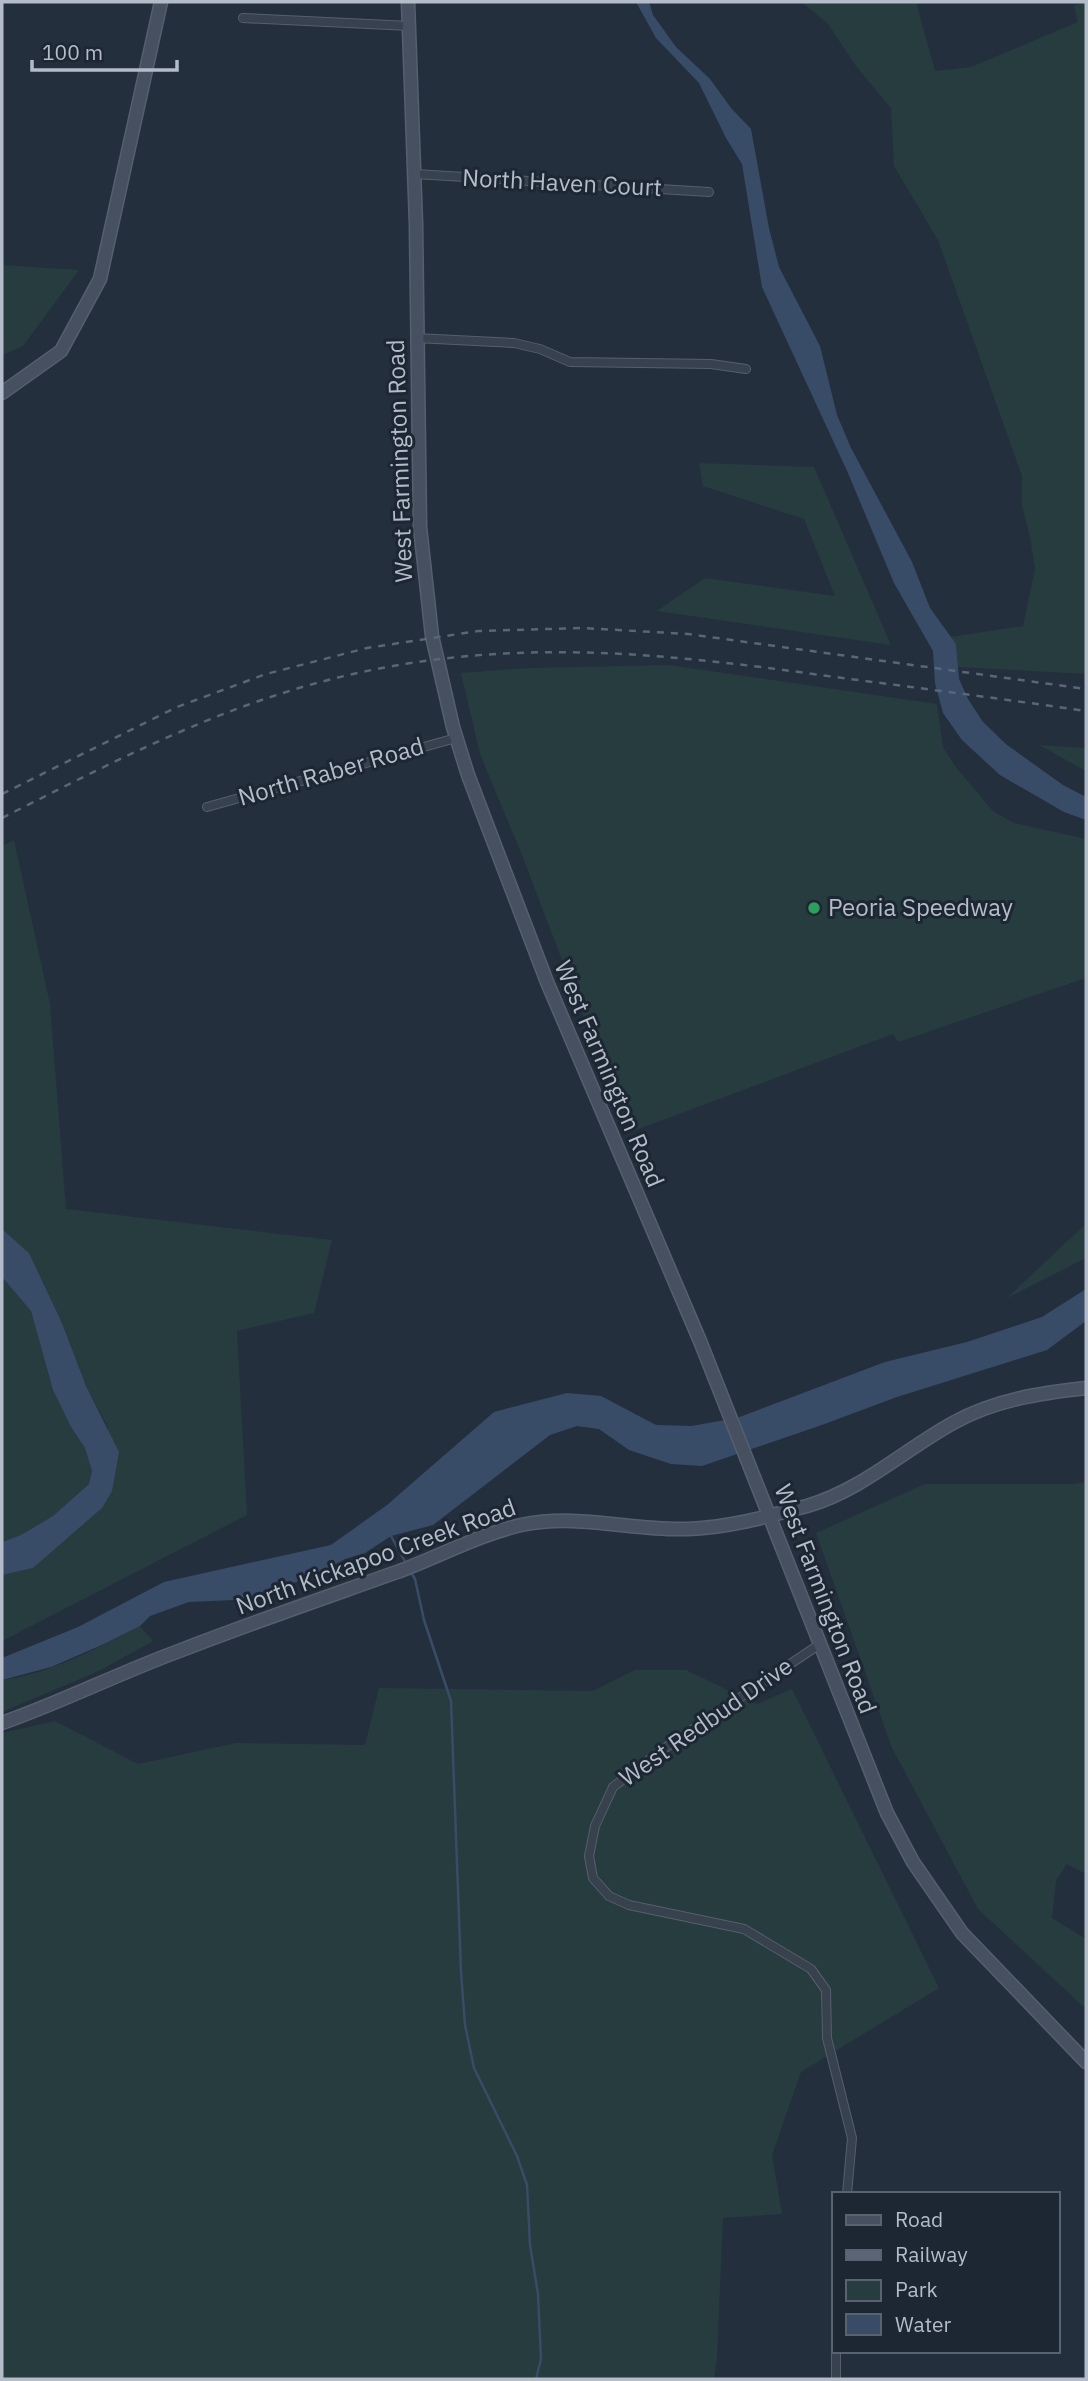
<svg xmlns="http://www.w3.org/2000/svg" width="1088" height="2381" font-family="'IBM Plex Sans',sans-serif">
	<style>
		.green { fill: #263c3f }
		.water { fill: #394c67 }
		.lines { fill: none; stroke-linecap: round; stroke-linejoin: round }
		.stream { stroke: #394c67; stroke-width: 2.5 }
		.street-casing { stroke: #565f6c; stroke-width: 10 }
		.secondary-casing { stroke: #565f6c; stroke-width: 15 }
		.street { stroke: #38414e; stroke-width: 8 }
		.secondary { stroke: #465061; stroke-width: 12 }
		.rail { stroke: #5a6575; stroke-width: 2.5; stroke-dasharray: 7 7; stroke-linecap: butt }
		.leisure-dot { fill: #2e9e5b; stroke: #1d2633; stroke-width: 2.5 }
		.labels { text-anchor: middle; stroke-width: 6; stroke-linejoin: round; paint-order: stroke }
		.street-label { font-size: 24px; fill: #b4bcc9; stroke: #1d2633 }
		.poi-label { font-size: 24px; fill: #b4bcc9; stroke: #1d2633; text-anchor: start }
	</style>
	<rect width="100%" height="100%" fill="#242f3e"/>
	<g class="green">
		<path d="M802 2H916L935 71 971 67 1078 22 1074 6 1086 2V674L958 667 956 644 950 637 1023 626 1035 569 1030 537 1022 506V476L938 240 894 166 891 108 856 66 828 24Z"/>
		<path d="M2 265 79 270 23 346 2 355Z"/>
		<path d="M699 463 814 467 891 645 657 611 705 578 835 596 804 519 703 486Z"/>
		<path d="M669 665 937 704 943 747 955 766 993 811 1014 823 1086 839V978L898 1042 893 1034 628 1133 522 855 480 754 461 673 528 668Z"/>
		<path d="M1040 745 1086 748V771L1039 745Z"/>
		<path d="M14 840 50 1004 66 1209 332 1240 314 1313 237 1331 247 1515 2 1641V1575L33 1568 102 1508 108 1427 86 1386 62 1323 29 1253 2 1229V846Z"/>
		<path d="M1086 1224V1258L1007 1298 1077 1232Z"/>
		<path d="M2 1277 31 1311 53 1390 71 1427 85 1448 92 1471 89 1484 53 1516 21 1535 2 1542Z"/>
		<path d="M1086 1482V1874L1067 1864 1056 1880 1052 1918 1086 1939V2009L978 1909 892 1748 816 1533 925 1484H1074Z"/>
		<path d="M140 1626 153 1641 99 1671 2 1712V1680C50 1674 97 1648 140 1626Z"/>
		<path d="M635 1670H686L757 1704 792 1689 939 1988 801 2072 772 2155 782 2214 723 2218 717 2358 714 2379H2V1733L55 1721 138 1764 236 1743 365 1745 379 1688 593 1691Z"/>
	</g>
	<g class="water">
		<path d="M636 2H649L653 15 676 47 710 79 731 108 751 129 769 228 779 267 820 346 837 415 851 448 912 562 930 608 956 644 959 679 968 699 983 722 1007 745 1063 785 1086 797V820L1064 812 1000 775 962 740 943 713 935 683 933 651 894 583 848 473 762 287 742 164 726 138 699 83 656 38Z"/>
		<path d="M2 1229 29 1253 62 1323 86 1386 119 1452 112 1491 102 1508 33 1568 2 1575V1542L21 1535 53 1516 89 1484 92 1471 85 1448 71 1427 53 1390 31 1311 2 1277Z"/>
		<path d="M1086 1289V1321L1047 1350 897 1397 819 1426 702 1466 671 1464 629 1450 599 1429 577 1426 550 1435 433 1525 391 1536 365 1553 345 1559 321 1573 285 1586 276 1593 256 1599 189 1602 150 1616 140 1626 104 1644 51 1667 2 1680V1658L78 1627 164 1582 331 1545 387 1505 494 1412 567 1393 601 1396 656 1425 691 1426 737 1418 885 1362 967 1342 1042 1317Z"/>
	</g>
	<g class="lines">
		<g class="stream">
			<path d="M391 1536 407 1565"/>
			<path d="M410 1571 415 1579 424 1620 451 1701 461 1972 465 2025 474 2068 517 2156 527 2185 530 2245 538 2294 541 2359 536 2379"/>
		</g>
		<defs>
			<g id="street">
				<path d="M243 18 410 26"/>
				<path d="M415 174 709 192"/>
				<path d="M416 338 514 343 540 349 570 362 711 364 746 369"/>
				<path d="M207 807 456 738"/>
				<path d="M820 1644 662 1750 613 1787 595 1826 589 1856 593 1878 609 1896 629 1905 744 1929 811 1969 826 1990 827 2038 852 2138 847 2194"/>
				<path d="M836 2379V2351"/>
			</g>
			<g id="secondary">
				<path d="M408 2 416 224 420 527 432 636 453 727 468 775 547 982 700 1341 887 1813 913 1862 962 1933 1086 2062"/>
				<path d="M2 393 61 351 100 279 161 2"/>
				<path d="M2 1723C62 1702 119 1673 179 1651 251 1623 324 1598 397 1572 438 1557 478 1535 521 1525 581 1513 630 1531 688 1529 728 1528 769 1516 807 1506 862 1490 904 1450 953 1423 994 1400 1040 1393 1086 1388"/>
			</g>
		</defs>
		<use href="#street" class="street-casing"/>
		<use href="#secondary" class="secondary-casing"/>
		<use href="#street" class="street"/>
		<use href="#secondary" class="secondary"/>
		<g class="rail">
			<path d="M2 794 177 707 266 674 367 648 478 631 583 628 688 634 1086 689"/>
			<path d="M2 818C101 768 198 717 306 686 489 634 650 651 835 677 919 688 1003 699 1086 711"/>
		</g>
	</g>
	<circle class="leisure-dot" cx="814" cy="908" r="7"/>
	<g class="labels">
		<g class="street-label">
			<text transform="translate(562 183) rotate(3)" y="8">North Haven Court</text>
			<text transform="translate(400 461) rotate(-92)" y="8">West Farmington Road</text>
			<text transform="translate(331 772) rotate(-16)" y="8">North Raber Road</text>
			<text transform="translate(609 1074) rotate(67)" y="8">West Farmington Road</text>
			<text transform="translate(376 1557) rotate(-20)" y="8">North Kickapoo Creek Road</text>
			<text transform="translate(825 1599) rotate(69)" y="8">West Farmington Road</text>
			<text transform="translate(706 1722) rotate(-35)" y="8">West Redbud Drive</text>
		</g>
		<g class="poi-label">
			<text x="828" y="916">Peoria Speedway</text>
		</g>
	</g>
	<rect width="1088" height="2381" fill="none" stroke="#b4bcc9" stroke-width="7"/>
	<rect x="832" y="2192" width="228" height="161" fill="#1d2633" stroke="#59626f" stroke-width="2"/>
	<rect x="846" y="2215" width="35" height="10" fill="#465061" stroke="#59626f" stroke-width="2"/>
	<text x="895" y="2227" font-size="21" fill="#b4bcc9">Road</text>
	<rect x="846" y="2250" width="35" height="10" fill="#5a6575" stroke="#59626f" stroke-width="2"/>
	<text x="895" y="2262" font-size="21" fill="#b4bcc9">Railway</text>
	<rect x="846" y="2280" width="35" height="21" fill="#263c3f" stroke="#59626f" stroke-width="2"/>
	<text x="895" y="2297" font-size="21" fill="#b4bcc9">Park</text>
	<rect x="846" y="2314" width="35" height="21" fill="#394c67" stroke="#59626f" stroke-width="2"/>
	<text x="895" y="2332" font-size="21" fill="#b4bcc9">Water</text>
	<path d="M32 60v10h145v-10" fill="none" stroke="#b4bcc9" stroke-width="3.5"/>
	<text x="42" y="60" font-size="21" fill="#b4bcc9" stroke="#1d2633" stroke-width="5" paint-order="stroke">100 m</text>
</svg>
